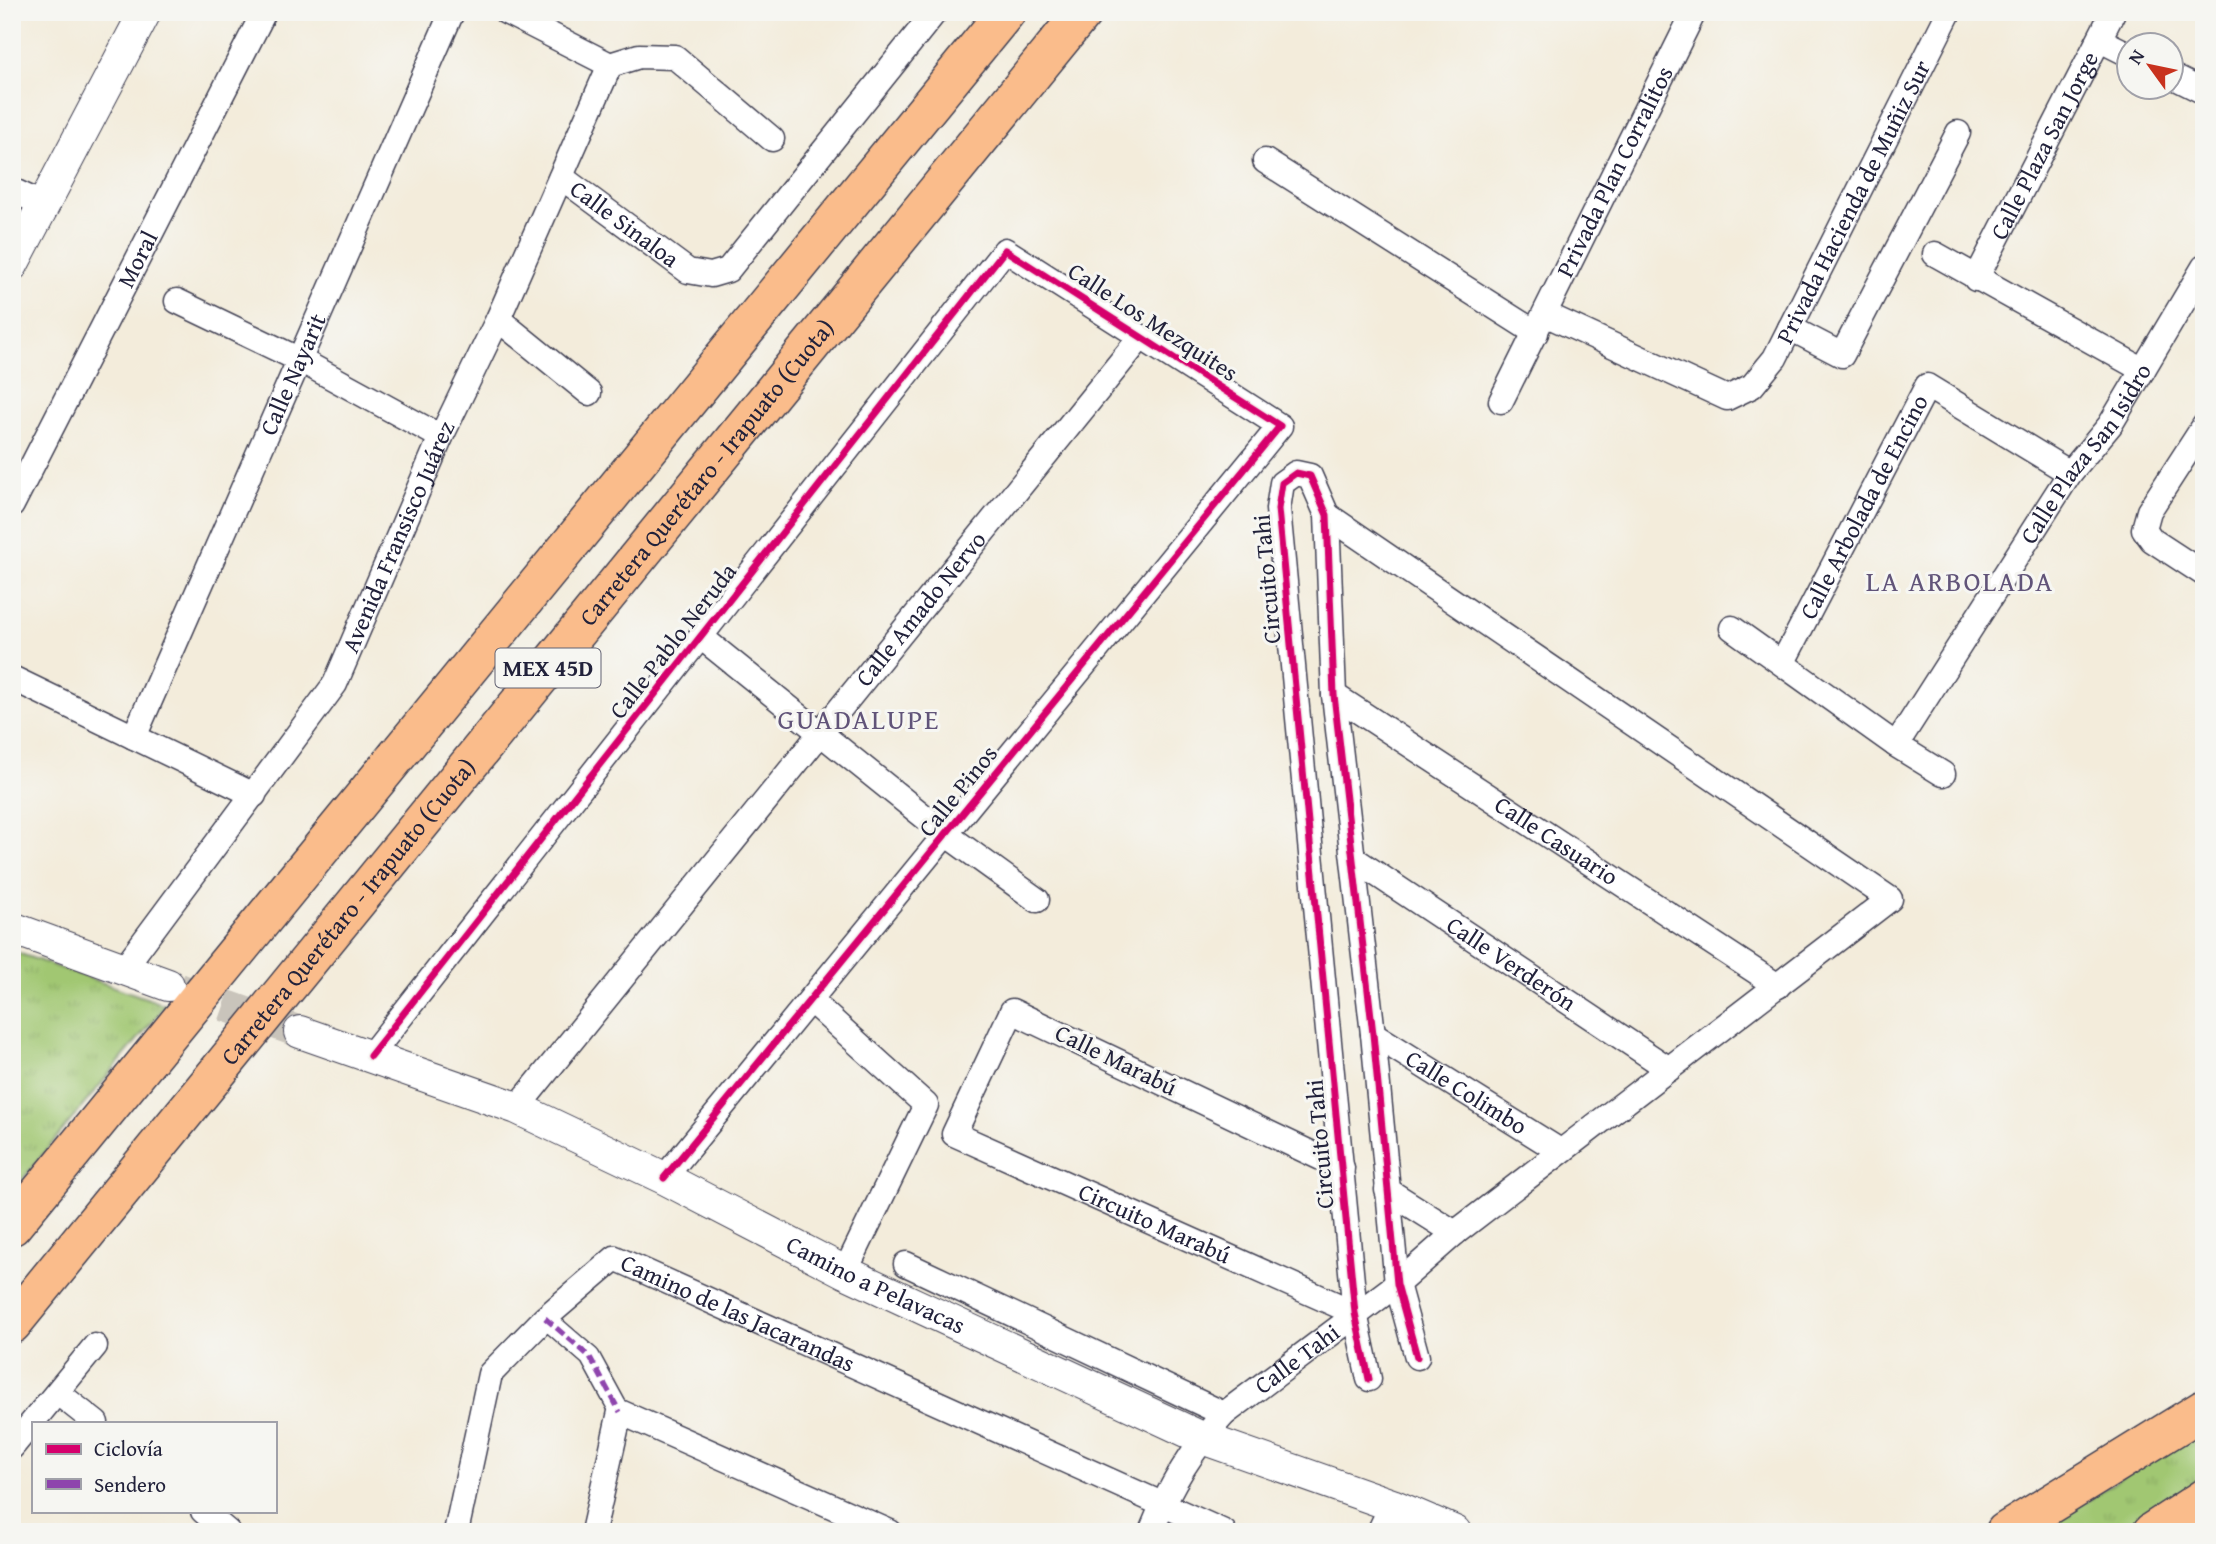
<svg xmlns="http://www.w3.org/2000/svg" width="2216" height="1544" font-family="'Gentium Book Plus',serif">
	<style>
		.grass { fill: url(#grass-tufts); stroke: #627456; stroke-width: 2 }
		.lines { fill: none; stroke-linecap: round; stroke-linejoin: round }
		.tertiary-tunnel { stroke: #c9c4bb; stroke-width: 32; stroke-dasharray: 32 16; stroke-linecap: butt }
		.pedestrian-casing { stroke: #414053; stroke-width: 22 }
		.minor-casing { stroke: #414053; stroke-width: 27 }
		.tertiary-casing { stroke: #414053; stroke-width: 34 }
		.primary-casing { stroke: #414053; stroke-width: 41 }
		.motorway-casing { stroke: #414053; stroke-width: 41 }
		.pedestrian { stroke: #fff; stroke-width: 19 }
		.minor { stroke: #fff; stroke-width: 24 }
		.tertiary { stroke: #fff; stroke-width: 32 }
		.primary { stroke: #fabc8b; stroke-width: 38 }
		.motorway { stroke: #fabc8b; stroke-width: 38 }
		.quiet { stroke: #8e44ad; stroke-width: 5; stroke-dasharray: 10 5; stroke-linecap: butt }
		.cycleway-casing { stroke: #f6f6f2; stroke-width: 11 }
		.cycleway { stroke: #d6006c; stroke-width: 7 }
		.labels { text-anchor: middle; stroke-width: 6; stroke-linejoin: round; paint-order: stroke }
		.shield { fill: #f6f6f2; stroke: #626272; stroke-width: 2 }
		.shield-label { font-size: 23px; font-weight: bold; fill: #22223b }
		.street-label { font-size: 24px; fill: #22223b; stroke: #f6f6f2 }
		.quarter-label { font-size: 28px; letter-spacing: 2px; fill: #615479; stroke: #f6f6f2 }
	</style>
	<defs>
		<pattern id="grass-tufts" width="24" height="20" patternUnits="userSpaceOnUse" patternTransform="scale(1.75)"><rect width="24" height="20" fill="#a1c772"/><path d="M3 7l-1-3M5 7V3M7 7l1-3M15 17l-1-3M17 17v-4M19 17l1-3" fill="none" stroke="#8aab64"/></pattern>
	</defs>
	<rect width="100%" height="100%" fill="#f6f6f2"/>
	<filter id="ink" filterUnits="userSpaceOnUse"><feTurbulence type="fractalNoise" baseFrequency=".0143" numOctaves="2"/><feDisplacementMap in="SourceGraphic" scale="14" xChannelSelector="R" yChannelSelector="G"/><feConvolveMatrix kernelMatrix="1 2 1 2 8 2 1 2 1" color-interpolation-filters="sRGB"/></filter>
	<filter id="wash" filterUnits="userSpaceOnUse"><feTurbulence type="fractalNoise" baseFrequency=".00686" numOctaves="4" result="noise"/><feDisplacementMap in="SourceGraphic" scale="28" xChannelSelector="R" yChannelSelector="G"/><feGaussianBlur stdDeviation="1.57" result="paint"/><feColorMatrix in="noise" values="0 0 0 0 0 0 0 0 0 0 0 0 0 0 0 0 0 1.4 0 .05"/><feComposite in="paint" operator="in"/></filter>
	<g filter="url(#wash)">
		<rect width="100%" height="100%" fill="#f3ecdb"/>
		<g class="grass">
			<path d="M12 951 166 1005 12 1192Z"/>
			<path d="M2204 1423V1480L2135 1522 2111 1532H2040Z"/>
		</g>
	</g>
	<g filter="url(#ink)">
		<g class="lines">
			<path class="tertiary-tunnel" d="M179 989 300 1032"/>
			<defs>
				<path id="pedestrian" d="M545 1318 590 1357 620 1412"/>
				<g id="minor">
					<path d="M506 12 610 65"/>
					<path d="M2100 40 2128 54"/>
					<path d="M610 65 639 56 675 57 772 139"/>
					<path d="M2170 75 2204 92"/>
					<path d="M1265 161 1536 333"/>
					<path id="s1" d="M561 177 688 271 711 275 728 270 935 12"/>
					<path d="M12 190 44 205"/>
					<path d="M1935 254 2143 370"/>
					<path id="s2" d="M1976 279 2113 12"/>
					<path d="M177 301 300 360 441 437"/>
					<path id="s3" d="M1545 314 1727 398 1752 386 1775 358 1949 12"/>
					<path d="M498 319 589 393"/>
					<path d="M1790 328 1842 355 1958 133"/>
					<path id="s4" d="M1501 401 1694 12"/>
					<path d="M2204 426 2149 511 2144 529 2152 540 2204 574"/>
					<path id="s5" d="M12 505 264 12"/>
					<path d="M1732 628 1896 745 1943 774"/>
					<path d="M701 637 947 835 1037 900"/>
					<path id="s6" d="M1783 662 1927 386 2070 473"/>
					<path d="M12 678 254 795"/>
					<path id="s7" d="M1334 695 1778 986"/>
					<path id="s8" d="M134 737 452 12"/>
					<path id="s9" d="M1896 745 2070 473 2110 425 2204 267"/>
					<path id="s10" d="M1354 859 1669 1069"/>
					<path id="s11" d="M124 968 335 684 441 437 498 319 610 65"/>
					<path d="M811 1001 926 1105 845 1272"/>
					<path id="s12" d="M1373 1034 1560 1151"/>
					<path d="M370 1056 1005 250 1280 426 664 1178"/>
					<path id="s13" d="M517 1108 1141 337"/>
					<path id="s14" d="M1342 1168 1012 1011 954 1134 1355 1313"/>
					<path d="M1387 1190 1455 1233"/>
					<path d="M906 1264 1224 1414"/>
					<path d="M1369 1379 1355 1313 1278 509 1282 483 1296 473 1310 476 1327 515 1334 695 1373 1034 1397 1284 1417 1357"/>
					<path d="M58 1393 96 1423"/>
					<path d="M12 1447 95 1346"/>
					<path d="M203 1511 228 1532"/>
					<path id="s15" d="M456 1532 490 1374 545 1318 615 1258 1224 1532"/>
					<path d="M593 1532 620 1412 890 1532"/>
					<path id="s16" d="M1151 1532C1168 1489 1193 1448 1224 1414L1397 1284 1455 1233 1890 899 1327 515"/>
					<path d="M1379 1532 1392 1505"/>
				</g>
				<g id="tertiary">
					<path d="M12 265 145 12"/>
					<path d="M12 928 168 985"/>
					<path id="s17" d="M300 1032 517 1108 664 1178 845 1272 1202 1438 1392 1505 1455 1532"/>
				</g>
				<g id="primary">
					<path d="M2005 1532 2204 1409"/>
					<path d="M2152 1532 2204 1498"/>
				</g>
				<g id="motorway">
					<path d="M12 1226 1006 12"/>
					<path id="s18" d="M12 1324 1083 12"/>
				</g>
			</defs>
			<use href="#pedestrian" class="pedestrian-casing"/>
			<use href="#minor" class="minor-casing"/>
			<use href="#tertiary" class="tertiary-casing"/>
			<use href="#primary" class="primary-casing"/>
			<use href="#motorway" class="motorway-casing"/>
			<use href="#pedestrian" class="pedestrian"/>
			<use href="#minor" class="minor"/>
			<use href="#tertiary" class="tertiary"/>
			<use href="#primary" class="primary"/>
			<use href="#motorway" class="motorway"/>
			<path class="quiet" d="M545 1318 590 1357 620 1412"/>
			<defs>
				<g id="cycleway">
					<path d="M370 1056 1005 250 1280 426 664 1178"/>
					<path d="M1369 1379 1355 1313 1278 509 1282 483 1296 473 1310 476 1327 515 1334 695 1373 1034 1397 1284 1417 1357"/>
				</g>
			</defs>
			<use href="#cycleway" class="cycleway-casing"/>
			<use href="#cycleway" class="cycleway"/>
		</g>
	</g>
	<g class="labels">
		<rect class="shield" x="495.5" y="648.5" width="105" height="39" rx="5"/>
		<g class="shield-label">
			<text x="548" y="676">MEX 45D</text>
		</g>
		<g class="street-label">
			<text dy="8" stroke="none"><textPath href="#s2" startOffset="150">Calle Plaza San Jorge</textPath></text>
			<text dy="8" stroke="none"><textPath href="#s4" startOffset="256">Privada Plan Corralitos</textPath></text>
			<text dy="8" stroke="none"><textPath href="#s3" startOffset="439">Privada Hacienda de Muñiz Sur</textPath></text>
			<text dy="8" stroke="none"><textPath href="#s1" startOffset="79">Calle Sinaloa</textPath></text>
			<text dy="8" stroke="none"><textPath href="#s5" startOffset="276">Moral</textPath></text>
			<text transform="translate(1153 322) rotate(33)" y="8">Calle Los Mezquites</text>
			<text dy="8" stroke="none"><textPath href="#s8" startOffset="396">Calle Nayarit</textPath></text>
			<text dy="8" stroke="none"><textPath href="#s9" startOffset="348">Calle Plaza San Isidro</textPath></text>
			<text dy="8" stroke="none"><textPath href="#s18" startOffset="1099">Carretera Querétaro - Irapuato (Cuota)</textPath></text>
			<text dy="8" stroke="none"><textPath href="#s6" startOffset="175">Calle Arbolada de Encino</textPath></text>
			<text dy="8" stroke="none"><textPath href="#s11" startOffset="514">Avenida Fransisco Juárez</textPath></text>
			<text transform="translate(1267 579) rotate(-95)" y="8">Circuito Tahi</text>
			<text dy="8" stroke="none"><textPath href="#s13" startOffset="642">Calle Amado Nervo</textPath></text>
			<text transform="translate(673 641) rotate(-52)" y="8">Calle Pablo Neruda</text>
			<text transform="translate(958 791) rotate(-51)" y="8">Calle Pinos</text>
			<text dy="8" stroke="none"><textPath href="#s7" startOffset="266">Calle Casuario</textPath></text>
			<text dy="8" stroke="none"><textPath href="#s18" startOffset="532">Carretera Querétaro - Irapuato (Cuota)</textPath></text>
			<text dy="8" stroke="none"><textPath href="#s10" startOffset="189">Calle Verderón</textPath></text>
			<text transform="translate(1116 1060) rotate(26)" y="8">Calle Marabú</text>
			<text dy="8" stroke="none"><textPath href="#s12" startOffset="110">Calle Colimbo</textPath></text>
			<text transform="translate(1320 1144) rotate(-95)" y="8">Circuito Tahi</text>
			<text dy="8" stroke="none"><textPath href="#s14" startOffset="721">Circuito Marabú</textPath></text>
			<text dy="8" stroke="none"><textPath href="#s17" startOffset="630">Camino a Pelavacas</textPath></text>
			<text dy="8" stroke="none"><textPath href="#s15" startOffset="467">Camino de las Jacarandas</textPath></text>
			<text dy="8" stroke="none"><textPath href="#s16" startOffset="231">Calle Tahi</textPath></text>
		</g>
		<g class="quarter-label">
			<text x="1960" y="591">LA ARBOLADA</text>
			<text x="859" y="729">GUADALUPE</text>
		</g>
	</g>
	<rect width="2216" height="1544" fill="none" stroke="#f6f6f2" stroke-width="42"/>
	<rect x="32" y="1422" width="245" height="91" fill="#f6f6f2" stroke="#a1a1a9" stroke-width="2"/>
	<rect x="46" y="1444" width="35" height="10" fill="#d6006c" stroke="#a1a1a9" stroke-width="2"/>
	<text x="94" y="1456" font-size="21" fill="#22223b">Ciclovía</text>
	<rect x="46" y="1479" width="35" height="10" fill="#8e44ad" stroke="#a1a1a9" stroke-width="2"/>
	<text x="94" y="1492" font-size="21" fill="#22223b">Sendero</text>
	<g transform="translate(2150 66) rotate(303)"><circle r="33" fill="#f6f6f2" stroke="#a1a1a9" stroke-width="2"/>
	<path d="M0-5L12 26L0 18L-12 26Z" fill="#c8321e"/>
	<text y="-10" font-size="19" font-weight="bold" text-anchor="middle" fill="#22223b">N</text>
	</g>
</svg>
